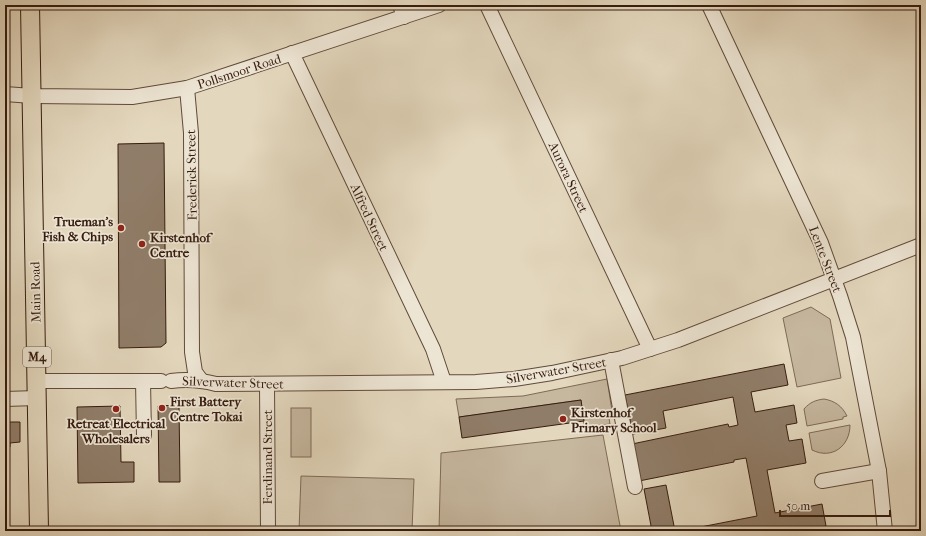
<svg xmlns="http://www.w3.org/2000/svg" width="926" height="536" font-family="'IM FELL French Canon',serif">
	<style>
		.green { fill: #c6b79f; stroke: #7e6a57 }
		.building { fill: #907d69; stroke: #361c0f }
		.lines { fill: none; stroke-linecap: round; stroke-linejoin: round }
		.minor-casing { stroke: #614b3a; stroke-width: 16 }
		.major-casing { stroke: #361c0f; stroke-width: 20 }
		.minor { stroke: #ede5d4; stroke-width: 14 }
		.major { stroke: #e3d7bd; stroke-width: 18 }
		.poi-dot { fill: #8f2418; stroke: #ede5d4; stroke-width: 1.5 }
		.labels { text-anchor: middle; stroke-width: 3.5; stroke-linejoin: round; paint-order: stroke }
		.shield { fill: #ede5d4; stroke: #6d584a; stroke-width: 1 }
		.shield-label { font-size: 12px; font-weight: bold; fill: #361c0f }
		.street-label { font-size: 13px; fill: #361c0f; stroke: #ede5d4 }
		.poi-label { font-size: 13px; font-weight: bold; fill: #361c0f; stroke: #ede5d4; text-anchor: start }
	</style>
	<rect width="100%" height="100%" fill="#e3d7bd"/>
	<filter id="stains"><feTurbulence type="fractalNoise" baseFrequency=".005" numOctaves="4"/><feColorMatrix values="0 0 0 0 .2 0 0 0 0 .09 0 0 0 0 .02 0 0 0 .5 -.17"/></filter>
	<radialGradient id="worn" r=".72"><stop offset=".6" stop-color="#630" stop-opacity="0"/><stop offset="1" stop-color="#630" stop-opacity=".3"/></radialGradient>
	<g class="green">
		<path d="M811 307 830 319 841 378 797 387 783 318Z"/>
		<path d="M607 379 613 417 609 418 610 424 584 427 581 400 459 417 456 399 523 396Z"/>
		<path d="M824 399C835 401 842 406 847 416L843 417V419L807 426 804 409C810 402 816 400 824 399Z"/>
		<rect x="291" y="408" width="20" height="49"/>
		<path d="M850 425C850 446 832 460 812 450L809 433Z"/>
		<path d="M603 435 621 531H439L441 453Z"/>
		<path d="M301 476 414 479 412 531H299Z"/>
	</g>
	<g class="building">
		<path d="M164 143 166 343 161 347 119 348 118 144Z"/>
		<path d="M784 364 788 385 751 392 755 412 794 405 797 423 786 425 789 441 802 439 806 463 767 470 775 513 822 504 826 526 799 531H680L757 516 746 458 734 460V462L639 481 632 444 728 424 729 427 738 425 733 397 663 411 666 428 633 434 625 395Z"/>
		<path d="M581 400 584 421 462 438 459 417Z"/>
		<path d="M179 405 180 482H159L158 406Z"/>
		<path d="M120 406 121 462H134V482L78 483 77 407Z"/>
		<path d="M5 422H20V442L10 443V447L5 448Z"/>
		<path d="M666 485 675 531H652L644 489Z"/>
	</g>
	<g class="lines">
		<defs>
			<g id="minor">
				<path d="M400 5 404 17"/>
				<path d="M487 5 650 349"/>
				<path d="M709 5 821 243 840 296 853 337 879 471 885 531"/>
				<path d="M292 53 433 349 444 382"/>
				<path d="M187 88 191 133 192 352 195 372 201 380"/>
				<path d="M5 94 32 96 132 97 187 88 439 5"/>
				<path d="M611 360 635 487"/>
				<path d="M37 381H161"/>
				<path d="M143 381 144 435"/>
				<path d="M171 381C186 379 201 380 216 384L476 382 514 379 552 373 622 358 678 340 921 245"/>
				<path d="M267 384 268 531"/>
				<path d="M5 399 37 398"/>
				<path d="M822 481 879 471"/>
			</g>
			<path id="major" d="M30 5 39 531"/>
		</defs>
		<use href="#minor" class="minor-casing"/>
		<use href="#major" class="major-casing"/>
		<use href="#minor" class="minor"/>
		<use href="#major" class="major"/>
	</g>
	<g class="poi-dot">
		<circle cx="121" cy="228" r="4"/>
		<circle cx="142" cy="244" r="4"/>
		<circle cx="162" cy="408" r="4"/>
		<circle cx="116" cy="409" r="4"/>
		<circle cx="563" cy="419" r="4"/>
	</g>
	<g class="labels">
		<rect class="shield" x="23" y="347" width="28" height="20" rx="3"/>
		<g class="shield-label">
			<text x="37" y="361">M4</text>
		</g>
		<g class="street-label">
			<text transform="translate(239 71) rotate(-18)" y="5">Pollsmoor Road</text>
			<text transform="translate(191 175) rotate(-91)" y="5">Frederick Street</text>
			<text transform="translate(569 177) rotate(65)" y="5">Aurora Street</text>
			<text transform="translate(370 217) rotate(65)" y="5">Alfred Street</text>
			<text transform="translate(826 259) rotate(69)" y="5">Lente Street</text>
			<text transform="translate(35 292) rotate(-91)" y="5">Main Road</text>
			<text transform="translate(556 370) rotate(-10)" y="5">Silverwater Street</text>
			<text transform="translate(233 382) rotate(2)" y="5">Silverwater Street</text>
			<text transform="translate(267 457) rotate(-90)" y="5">Ferdinand Street</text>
		</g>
		<g class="poi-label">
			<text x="113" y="226" text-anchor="end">Trueman's<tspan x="113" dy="15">Fish &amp; Chips</tspan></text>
			<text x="150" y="242">Kirstenhof<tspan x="150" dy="15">Centre</tspan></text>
			<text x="170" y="406">First Battery<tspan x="170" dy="15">Centre Tokai</tspan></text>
			<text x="571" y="417">Kirstenhof<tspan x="571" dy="15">Primary School</tspan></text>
			<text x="116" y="428" text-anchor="middle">Retreat Electrical<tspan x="116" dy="15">Wholesalers</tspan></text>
		</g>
	</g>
	<rect width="926" height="536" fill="none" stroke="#e3d7bd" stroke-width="20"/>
	<rect x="6" y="6" width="914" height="524" fill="none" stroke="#361c0f" stroke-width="2"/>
	<rect x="10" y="10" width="906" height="516" fill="none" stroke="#361c0f"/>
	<path d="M780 510v6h110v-6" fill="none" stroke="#361c0f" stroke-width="2"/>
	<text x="786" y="510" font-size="12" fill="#361c0f" stroke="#ede5d4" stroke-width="3" paint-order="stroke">50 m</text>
	<rect width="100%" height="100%" filter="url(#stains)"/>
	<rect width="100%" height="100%" fill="url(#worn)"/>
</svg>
